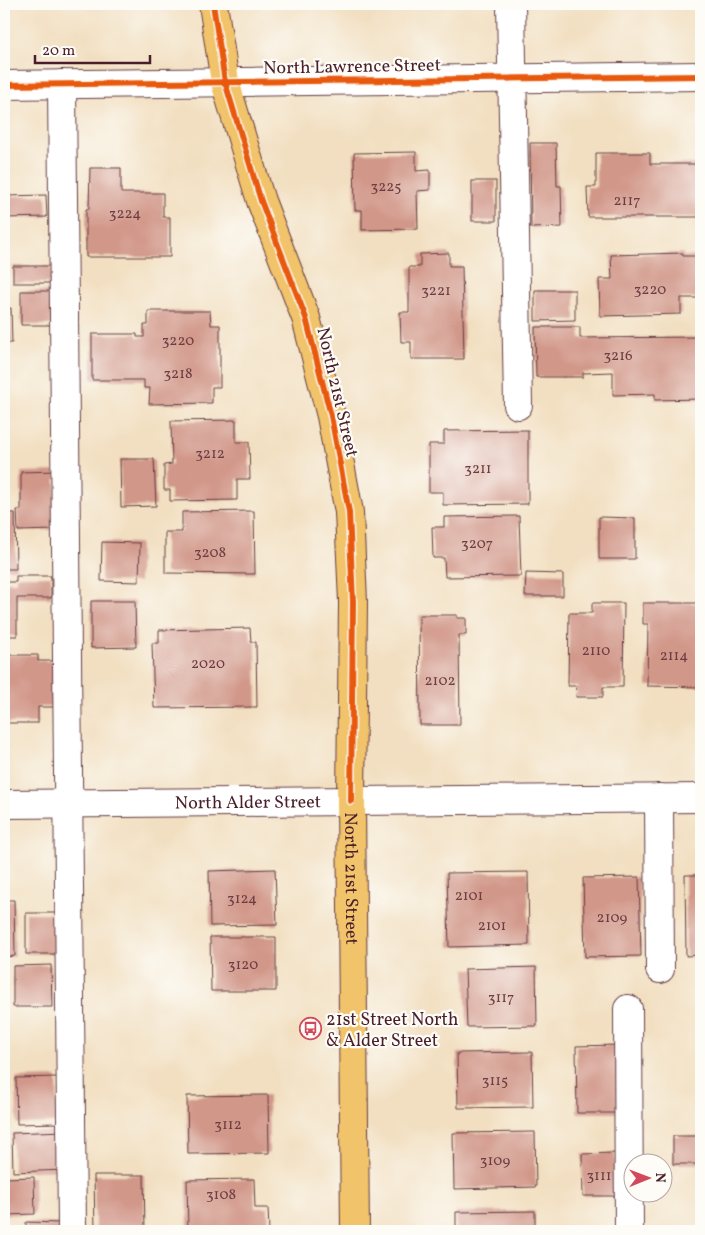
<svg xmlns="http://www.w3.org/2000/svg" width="705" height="1235" font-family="Vollkorn,serif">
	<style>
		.building { fill: #d19789 }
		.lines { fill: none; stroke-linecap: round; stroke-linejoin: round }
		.minor-casing { stroke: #633c42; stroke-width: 30 }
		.major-casing { stroke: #633c42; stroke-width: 30 }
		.minor { stroke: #fff; stroke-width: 28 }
		.major { stroke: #f1c36a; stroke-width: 28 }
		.cycleway-casing { stroke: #fdfcf7; stroke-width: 9 }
		.cycleway { stroke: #e8590c; stroke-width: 6 }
		.labels { text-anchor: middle; stroke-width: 4.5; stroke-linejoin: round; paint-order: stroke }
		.number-label { font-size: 15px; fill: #6c3d42 }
		.street-label { font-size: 18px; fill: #4a1f2b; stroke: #fdfcf7 }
		.poi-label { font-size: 18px; fill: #4a1f2b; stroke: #fdfcf7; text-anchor: start }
	</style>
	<rect width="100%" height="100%" fill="#fdfcf7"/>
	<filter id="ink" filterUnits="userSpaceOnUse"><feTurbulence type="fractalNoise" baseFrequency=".02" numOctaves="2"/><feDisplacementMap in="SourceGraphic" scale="10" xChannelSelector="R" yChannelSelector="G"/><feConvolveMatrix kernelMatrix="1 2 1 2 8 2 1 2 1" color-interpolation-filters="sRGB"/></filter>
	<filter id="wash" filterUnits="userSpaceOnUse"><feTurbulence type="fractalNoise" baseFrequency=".0096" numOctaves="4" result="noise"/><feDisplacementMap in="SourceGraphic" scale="20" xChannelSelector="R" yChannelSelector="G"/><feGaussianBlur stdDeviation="1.12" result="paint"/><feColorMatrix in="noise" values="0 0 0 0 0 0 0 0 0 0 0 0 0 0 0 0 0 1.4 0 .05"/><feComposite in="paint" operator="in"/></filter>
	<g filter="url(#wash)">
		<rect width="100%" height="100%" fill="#f2dfc1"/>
		<g id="blocks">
			<g class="building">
				<path d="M530 143H556L557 186H561L562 227 531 228Z"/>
				<path d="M416 152V171L430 170V190L417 191 418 229 362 230V210H355L354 153Z"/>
				<path d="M596 153H650V164H701V217H588L587 187H596Z"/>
				<path d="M90 168H121V193H163V217H170V257H86V209H89Z"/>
				<rect x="472" y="181" width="24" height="40"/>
				<path d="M46 195 47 217 5 218V196Z"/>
				<path d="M449 253V266H462L464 359H411V342H401L400 312H409V267H420V254Z"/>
				<path d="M683 253V256H701V298H681V314L600 316 599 279H612L611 255Z"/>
				<path d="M13 266H51L52 283H13Z"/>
				<path d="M535 290H575V320L535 321Z"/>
				<path d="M21 291H56L55 325H21Z"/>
				<path d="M4 308H11L12 343H4Z"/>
				<path d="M148 311H210L211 325H220V387H212V403L149 404 150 388H144V380H92V334H137V337H144V325H148Z"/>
				<path d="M535 327H580V338L701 337V399L655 400V394L613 395V372L583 373V377H536Z"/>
				<path d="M236 420V442H249L250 479H237V500L170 501V490H164V465L172 464 171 421Z"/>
				<path d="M528 430V504L443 505V492H429V444H444V431Z"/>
				<path d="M120 459H154L156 506 121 507Z"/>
				<path d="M56 471 55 530 18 531 17 510H21V472Z"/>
				<path d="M254 511 255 574 165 573V532H182V512Z"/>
				<path d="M4 513H15L16 569H4Z"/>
				<path d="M519 516 521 576 445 577 444 558H433L432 527H444V517Z"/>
				<path d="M599 517 635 518V559H599Z"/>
				<path d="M102 542 140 543 139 582 101 581Z"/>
				<path d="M526 573 563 574V596H525Z"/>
				<path d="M16 576H51V598H17V636H4V582H16Z"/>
				<path d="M91 601H135L136 647 91 648Z"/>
				<path d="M592 603H624L623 687H603V697H576L577 686H568L569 613H592Z"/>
				<path d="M643 603H701V687L647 686 648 624H643Z"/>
				<path d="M419 615H457V618H466V635H459L460 725H420Z"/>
				<path d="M250 628 251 642H256L257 707 154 708 152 643H159V630Z"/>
				<path d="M4 655H38V661H57V707H38V723H5Z"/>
				<path d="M275 869 277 925 210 926 209 871Z"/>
				<path d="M528 872 529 945 449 947 447 873Z"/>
				<path d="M685 875H701V955L686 956Z"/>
				<path d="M639 877 641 956 585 957 583 878Z"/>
				<path d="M4 900H14L15 956 4 957Z"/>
				<rect x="26" y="913" width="32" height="41"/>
				<path d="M210 937H276V991H211Z"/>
				<path d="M51 965 52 1007H13V966Z"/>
				<path d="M536 967 537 1026 467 1027 465 969Z"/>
				<path d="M617 1045 619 1113H577L576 1046Z"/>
				<path d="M532 1052 533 1107 458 1108 457 1053Z"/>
				<path d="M57 1077 58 1123 17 1124 16 1078Z"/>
				<path d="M268 1095 269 1153 188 1154 187 1096Z"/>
				<path d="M64 1131 66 1170 13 1172 12 1133Z"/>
				<path d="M535 1132 536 1187 454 1189 453 1133Z"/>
				<rect x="673" y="1136" width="28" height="28"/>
				<path d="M615 1153 616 1196H583L582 1154Z"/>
				<path d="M94 1175H144L145 1231H95Z"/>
				<path d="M34 1177 35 1214 4 1215V1178Z"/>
				<path d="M254 1179 255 1208H268L269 1231H188L187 1180Z"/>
				<path d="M535 1211V1231H456V1212Z"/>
				<path d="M26 1222 62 1223V1231H26Z"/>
			</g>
		</g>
	</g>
	<g filter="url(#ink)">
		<use href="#blocks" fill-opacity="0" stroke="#633c42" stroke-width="1"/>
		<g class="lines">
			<defs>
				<g id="minor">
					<path d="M511 4 518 405"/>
					<path d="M62 84 72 1231"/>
					<path d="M4 85 701 76"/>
					<path d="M659 798 660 969"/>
					<path id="s1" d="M4 804 701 798"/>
					<path d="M628 1009 629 1231"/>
				</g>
				<g id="major">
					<path id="s2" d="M213 4 225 82 261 201 306 318 331 416 349 512 353 602 351 801 355 1231"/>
				</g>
			</defs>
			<use href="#minor" class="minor-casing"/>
			<use href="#major" class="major-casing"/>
			<use href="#minor" class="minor"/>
			<use href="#major" class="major"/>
			<defs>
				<g id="cycleway">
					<path d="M213 4 225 82 261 201 306 318 331 416 349 512 353 602 351 801"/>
					<path d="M4 85 701 76"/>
				</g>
			</defs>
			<use href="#cycleway" class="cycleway-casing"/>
			<use href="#cycleway" class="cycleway"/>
		</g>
	</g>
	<defs>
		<symbol id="bus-ring" viewBox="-11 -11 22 22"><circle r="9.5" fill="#fdfcf7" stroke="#d1495b" stroke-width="1.5"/><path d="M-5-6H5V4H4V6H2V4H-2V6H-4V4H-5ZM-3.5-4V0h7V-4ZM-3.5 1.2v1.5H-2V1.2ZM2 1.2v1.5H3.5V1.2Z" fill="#d1495b"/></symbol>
	</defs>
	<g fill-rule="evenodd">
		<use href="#bus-ring" x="298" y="1016" width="25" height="25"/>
	</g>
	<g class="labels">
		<g class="number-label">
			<text x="386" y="191">3225</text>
			<text x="627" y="205">2117</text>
			<text x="125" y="218">3224</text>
			<text x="650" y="294">3220</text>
			<text x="436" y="295">3221</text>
			<text x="178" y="345">3220</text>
			<text x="618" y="360">3216</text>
			<text x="178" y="378">3218</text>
			<text x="210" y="458">3212</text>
			<text x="478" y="473">3211</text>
			<text x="477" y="548">3207</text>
			<text x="210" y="557">3208</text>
			<text x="596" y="655">2110</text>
			<text x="674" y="660">2114</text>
			<text x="208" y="668">2020</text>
			<text x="440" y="685">2102</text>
			<text x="469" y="900">2101</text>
			<text x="242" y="903">3124</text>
			<text x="612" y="922">2109</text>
			<text x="492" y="930">2101</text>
			<text x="243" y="969">3120</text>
			<text x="501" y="1002">3117</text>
			<text x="495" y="1085">3115</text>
			<text x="228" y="1129">3112</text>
			<text x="495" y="1165">3109</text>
			<text x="599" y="1180">3111</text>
			<text x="221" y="1199">3108</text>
		</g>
		<g class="street-label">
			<text transform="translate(352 66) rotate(-1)" y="6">North Lawrence Street</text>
			<text transform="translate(338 392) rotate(77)" y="6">North 21st Street</text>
			<text dy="6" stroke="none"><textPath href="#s1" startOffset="244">North Alder Street</textPath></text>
			<text dy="6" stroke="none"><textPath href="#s2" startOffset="894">North 21st Street</textPath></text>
		</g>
		<g class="poi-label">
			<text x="326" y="1025">21st Street North<tspan x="326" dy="21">&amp; Alder Street</tspan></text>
		</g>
	</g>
	<rect width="705" height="1235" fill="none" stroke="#fdfcf7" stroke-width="20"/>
	<g transform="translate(648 1178) rotate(89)"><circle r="24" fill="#fdfcf7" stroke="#b5a4a5"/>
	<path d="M0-4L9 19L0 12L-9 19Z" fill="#d1495b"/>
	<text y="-8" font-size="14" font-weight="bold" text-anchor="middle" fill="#4a1f2b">N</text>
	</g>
	<path d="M35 55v8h115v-8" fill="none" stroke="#4a1f2b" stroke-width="2.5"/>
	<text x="42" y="55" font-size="15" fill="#4a1f2b" stroke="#fdfcf7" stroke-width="4" paint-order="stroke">20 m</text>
</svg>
